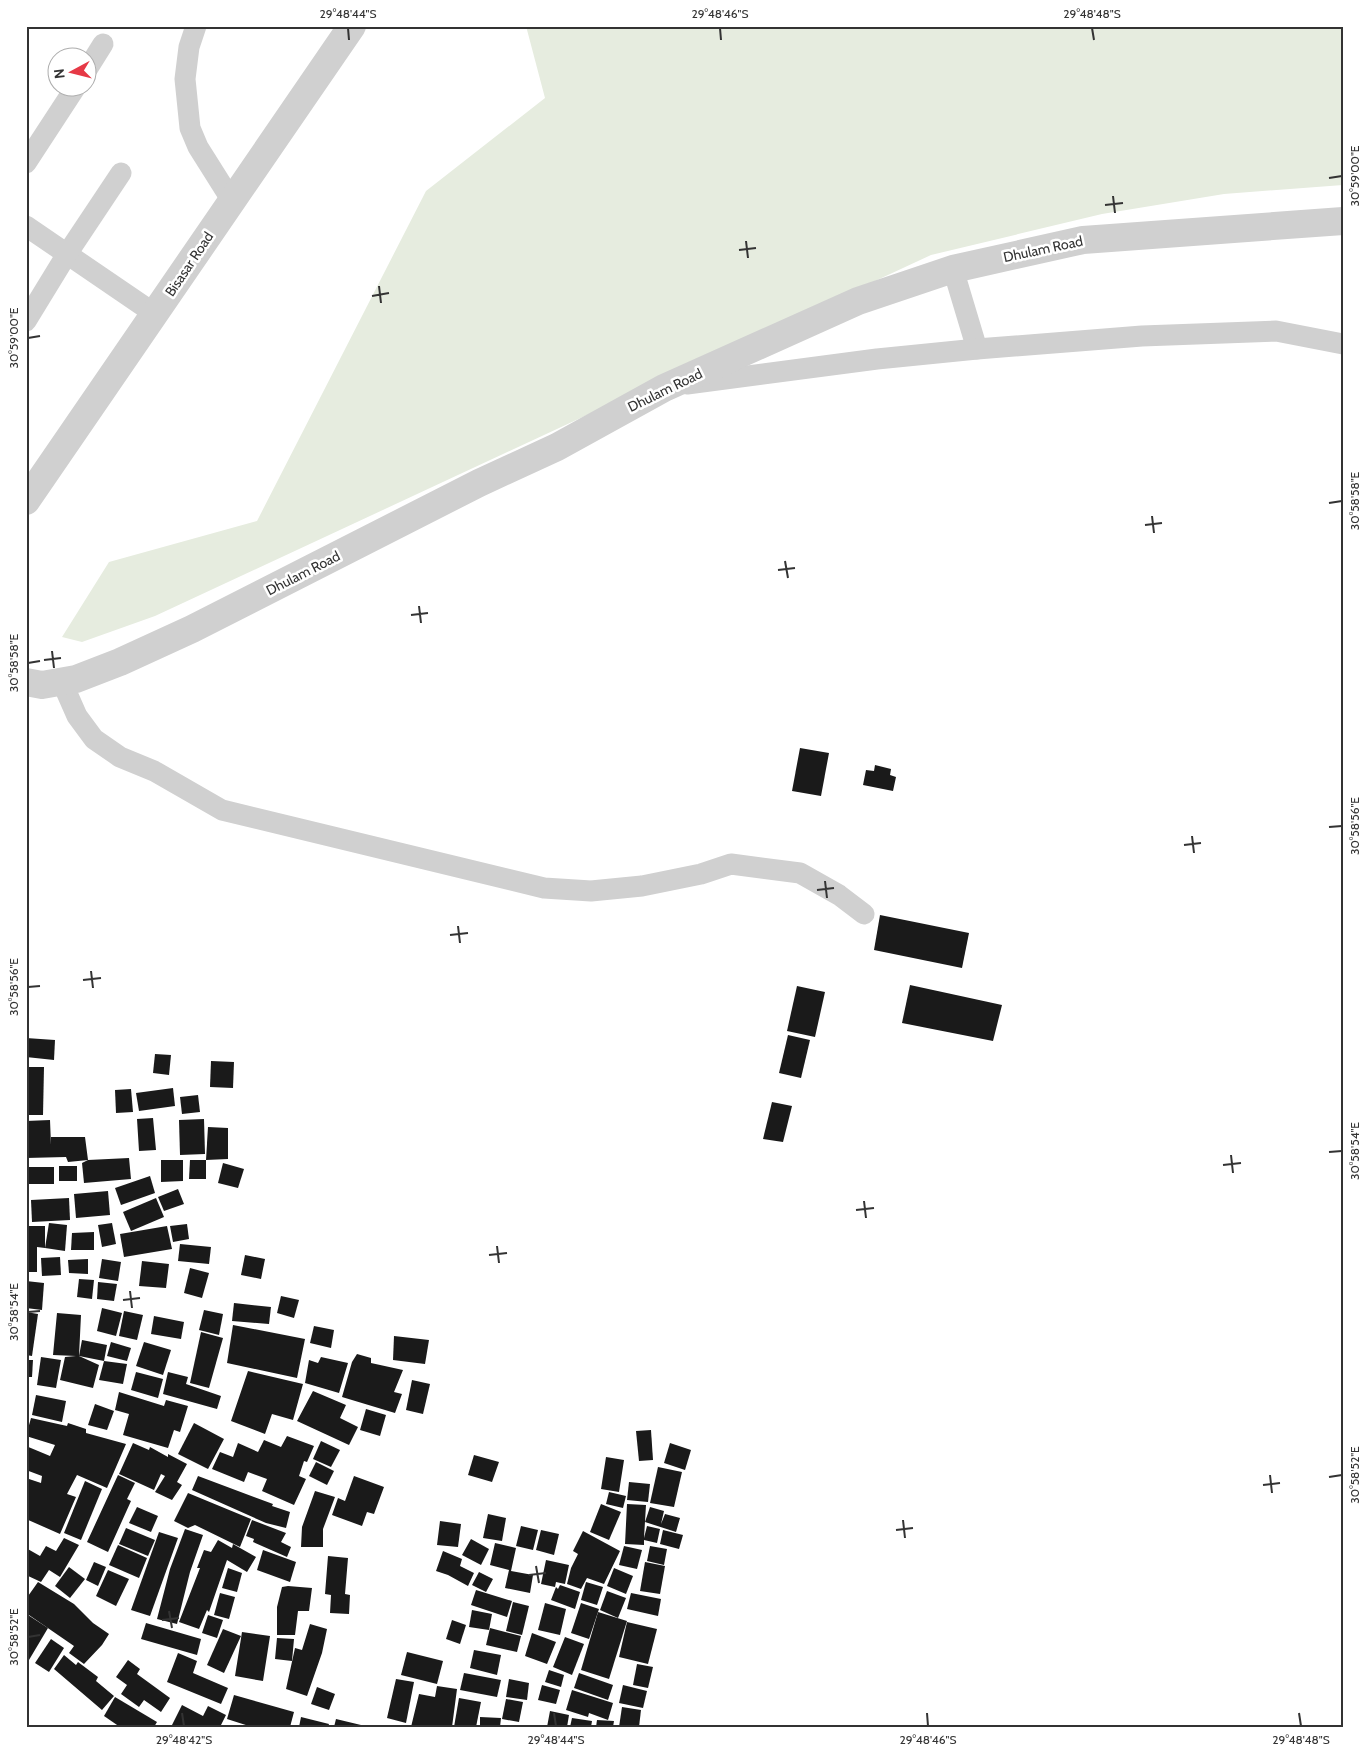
<svg xmlns="http://www.w3.org/2000/svg" width="1369" height="1753" font-family="Cabin,sans-serif">
	<style>
		.green { fill: #e6ecdf }
		.building { fill: #1a1a1a }
		.lines { fill: none; stroke-linecap: round; stroke-linejoin: round }
		.lane { stroke: #d0d0d0; stroke-width: 21 }
		.street { stroke: #d0d0d0; stroke-width: 28 }
		.ticks { fill: none; stroke: #333; stroke-width: 2 }
		.labels { text-anchor: middle; stroke-width: 5; stroke-linejoin: round; paint-order: stroke }
		.street-label { font-size: 14px; fill: #333; stroke: #fff }
		.neatline { fill: none; stroke: #333; stroke-width: 2 }
		.ticks-label { font-size: 12px; text-anchor: middle; fill: #333 }
	</style>
	<rect width="100%" height="100%" fill="#fff"/>
	<path class="green" d="M526 26H1343V185L1224 194 1102 214 931 255 155 616 82 642 62 637 109 562 257 521 426 191 545 98Z"/>
	<g class="building">
		<path d="M800 748 829 753 821 796 792 791Z"/>
		<path d="M875 765 891 769 890 775 896 777 893 791 863 785 866 770 874 771Z"/>
		<path d="M880 915 969 933 962 968 874 950Z"/>
		<path d="M910 985 1002 1005 993 1041 902 1023Z"/>
		<path d="M797 986 825 992 815 1037 787 1031Z"/>
		<path d="M788 1035 810 1040 801 1078 779 1073Z"/>
		<path d="M26 1038 55 1040 54 1060 26 1057Z"/>
		<path d="M155 1054 171 1055 169 1075 153 1073Z"/>
		<path d="M211 1061 234 1062 233 1088 210 1087Z"/>
		<path d="M26 1067H44L43 1115H26Z"/>
		<path d="M173 1088 175 1106 139 1111 136 1093Z"/>
		<path d="M131 1089 133 1112 116 1113 115 1090Z"/>
		<path d="M198 1095 200 1112 182 1114 180 1097Z"/>
		<path d="M772 1102 792 1106 783 1142 763 1139Z"/>
		<path d="M153 1118 156 1150 139 1151 137 1119Z"/>
		<path d="M204 1119 205 1154 180 1155 179 1120Z"/>
		<path d="M50 1120 51 1145V1137H85L88 1160 68 1162 66 1157 26 1158V1121Z"/>
		<path d="M208 1127 228 1128V1159L206 1160Z"/>
		<path d="M129 1158 131 1179 84 1183 82 1163 88 1160Z"/>
		<path d="M161 1160H183V1181L161 1182Z"/>
		<path d="M190 1160H206V1179H189Z"/>
		<path d="M223 1163 244 1169 238 1188 218 1183Z"/>
		<rect x="59" y="1166" width="18" height="15"/>
		<rect x="26" y="1167" width="28" height="17"/>
		<path d="M150 1176 155 1193 121 1205 115 1188Z"/>
		<path d="M178 1189 184 1204 164 1211 158 1197Z"/>
		<path d="M108 1191 110 1215 76 1218 74 1194Z"/>
		<path d="M69 1198 70 1220 32 1222 31 1200Z"/>
		<path d="M156 1198 164 1217 131 1231 123 1212Z"/>
		<path d="M49 1223 67 1225 65 1251 45 1248Z"/>
		<path d="M112 1223 116 1244 102 1247 98 1225Z"/>
		<path d="M187 1224 189 1239 173 1242 170 1226Z"/>
		<path d="M26 1226H45V1248L37 1247V1272H26Z"/>
		<path d="M167 1226 172 1249 124 1257 120 1234Z"/>
		<path d="M94 1232V1250H71L72 1233Z"/>
		<path d="M180 1244 211 1247 209 1264 178 1261Z"/>
		<path d="M245 1255 265 1259 261 1279 241 1275Z"/>
		<path d="M60 1257 61 1275 42 1276 41 1258Z"/>
		<path d="M88 1259V1274L69 1273 68 1260Z"/>
		<path d="M102 1259 121 1262 118 1281 99 1278Z"/>
		<path d="M142 1261 169 1264 166 1288 139 1286Z"/>
		<path d="M190 1268 209 1273 202 1298 184 1293Z"/>
		<path d="M79 1279 94 1280 92 1299 77 1297Z"/>
		<path d="M26 1281 44 1283 42 1310 26 1308Z"/>
		<path d="M98 1282 117 1284 114 1301 97 1299Z"/>
		<path d="M281 1296 299 1300 294 1318 277 1313Z"/>
		<path d="M234 1303 271 1307 269 1324 232 1321Z"/>
		<path d="M102 1308 122 1313 116 1336 97 1331Z"/>
		<path d="M204 1310 223 1314 219 1335 199 1330Z"/>
		<path d="M124 1311 143 1315 137 1340 119 1336Z"/>
		<path d="M26 1312 38 1314 32 1356 26 1355Z"/>
		<path d="M57 1313 81 1315 79 1356 99 1365 93 1388 60 1380 65 1357 76 1356 53 1355Z"/>
		<path d="M154 1316 184 1322 181 1339 151 1334Z"/>
		<path d="M233 1325 305 1339 297 1378 227 1363Z"/>
		<path d="M314 1326 334 1330 331 1348 310 1343Z"/>
		<path d="M201 1332 223 1338 209 1388 190 1383Z"/>
		<path d="M394 1336 429 1340 425 1364 393 1360Z"/>
		<path d="M82 1340 107 1345 104 1361 79 1356Z"/>
		<path d="M111 1342 131 1348 127 1361 107 1356Z"/>
		<path d="M144 1342 171 1350 163 1375 136 1366Z"/>
		<path d="M357 1354 371 1358V1363L403 1370 394 1392 402 1394 395 1413 342 1397 352 1362Z"/>
		<path d="M41 1357 61 1360 56 1388 37 1385Z"/>
		<path d="M321 1357 348 1363 339 1393 305 1383 309 1360 318 1363Z"/>
		<path d="M26 1360H33L32 1377H26Z"/>
		<path d="M104 1361 127 1364 123 1384 99 1380Z"/>
		<path d="M248 1371 303 1384 293 1420 272 1414 265 1434 231 1421Z"/>
		<path d="M136 1372 163 1379 158 1398 131 1390Z"/>
		<path d="M168 1372 188 1377 186 1384 221 1396 217 1409 163 1394Z"/>
		<path d="M412 1380 430 1384 423 1414 406 1410Z"/>
		<path d="M313 1391 346 1405 340 1418 358 1427 349 1445 297 1421Z"/>
		<path d="M119 1392 164 1406 166 1400 188 1406 180 1432 174 1430 168 1448 123 1435 129 1414 115 1410Z"/>
		<path d="M36 1395 66 1401 62 1422 32 1415Z"/>
		<path d="M95 1404 114 1411 107 1430 88 1425Z"/>
		<path d="M366 1409 386 1415 380 1436 360 1430Z"/>
		<path d="M31 1418 67 1426 68 1423 86 1429V1433L126 1444 107 1488 77 1475 67 1494 76 1497 60 1534 26 1519V1478L41 1483 42 1476 26 1470V1446L50 1456 55 1445 26 1436Z"/>
		<path d="M194 1423 224 1439 208 1469 178 1454Z"/>
		<path d="M651 1430 653 1460 639 1461 636 1431Z"/>
		<path d="M287 1436 314 1446 307 1462 304 1461 299 1476 306 1479 294 1505 262 1491 267 1479 248 1472 244 1482 212 1469 220 1452 233 1457 238 1443 258 1452 264 1440 281 1447Z"/>
		<path d="M321 1441 340 1450 331 1467 313 1459Z"/>
		<path d="M133 1443 149 1450 150 1447 168 1457V1454L187 1464 177 1482 182 1485 172 1500 155 1492 165 1476 161 1474 154 1490 119 1474Z"/>
		<path d="M670 1443 691 1450 685 1470 664 1463Z"/>
		<path d="M474 1455 499 1462 492 1482 468 1475Z"/>
		<path d="M606 1457 624 1460 619 1492 601 1489Z"/>
		<path d="M316 1462 334 1471 327 1485 309 1476Z"/>
		<path d="M658 1467 682 1472 674 1507 650 1503Z"/>
		<path d="M118 1475 135 1483 127 1499 131 1501 108 1552 87 1542Z"/>
		<path d="M198 1476 273 1504 272 1506 290 1512 286 1528 266 1523 192 1490Z"/>
		<path d="M354 1476 384 1487 374 1514 367 1512 362 1526 332 1515 338 1498 345 1501Z"/>
		<path d="M85 1481 102 1489 81 1540 64 1533Z"/>
		<path d="M629 1482 650 1484 648 1502 627 1500Z"/>
		<path d="M315 1491 335 1497 323 1529V1547H301L302 1527Z"/>
		<path d="M609 1492 626 1496 623 1508 606 1504Z"/>
		<path d="M188 1493 251 1519 240 1547 195 1525 188 1528 174 1521Z"/>
		<path d="M601 1504 621 1512 609 1540 590 1532Z"/>
		<path d="M627 1504 646 1505 644 1538 647 1526 660 1529 657 1543 644 1540V1545L625 1544Z"/>
		<path d="M137 1507 158 1516 151 1532 129 1523Z"/>
		<path d="M650 1507 664 1511 661 1524 665 1514 680 1518 676 1532 645 1522Z"/>
		<path d="M488 1514 506 1518 502 1541 483 1538Z"/>
		<path d="M252 1520 286 1533 281 1542 291 1547 287 1557 253 1542 254 1539 246 1536Z"/>
		<path d="M440 1521 461 1524 458 1547 437 1545Z"/>
		<path d="M521 1526 538 1530 533 1550 516 1546Z"/>
		<path d="M126 1528 155 1540 148 1556 119 1544Z"/>
		<path d="M185 1529 203 1535 190 1572 177 1624 157 1619 170 1569Z"/>
		<path d="M541 1530 559 1534 554 1555 536 1550Z"/>
		<path d="M663 1530 683 1535 679 1549 660 1544Z"/>
		<path d="M583 1531 620 1551 604 1584 587 1578 581 1589 567 1584 571 1568 578 1554 573 1551Z"/>
		<path d="M159 1532 178 1538 150 1616 131 1610Z"/>
		<path d="M64 1538 79 1545 60 1577 49 1570 41 1582 26 1575V1548L40 1556 46 1546 56 1551Z"/>
		<path d="M471 1539 489 1549 481 1565 462 1555Z"/>
		<path d="M218 1540 232 1548 233 1544 256 1557 247 1572 227 1560 209 1612 207 1610 199 1629 179 1622 200 1568H197L204 1550 211 1552Z"/>
		<path d="M495 1543 516 1548 511 1571 533 1575 530 1593 505 1588 509 1570 490 1565Z"/>
		<path d="M118 1545 147 1558 139 1578 109 1565Z"/>
		<path d="M624 1546 642 1550 637 1569 619 1565Z"/>
		<path d="M650 1546 667 1549 664 1565 647 1561Z"/>
		<path d="M263 1550 296 1562 290 1582 257 1570Z"/>
		<path d="M443 1551 462 1559 460 1566 474 1573 468 1586 448 1575 436 1571Z"/>
		<path d="M328 1556 348 1558 345 1594 350 1595 349 1614 330 1613 331 1595 325 1594Z"/>
		<path d="M546 1560 569 1565 565 1584 556 1582 555 1587 541 1584Z"/>
		<path d="M94 1562 106 1567 98 1586 86 1580Z"/>
		<path d="M645 1562 665 1566 660 1594 640 1591Z"/>
		<path d="M69 1567 85 1579 70 1598 55 1586Z"/>
		<path d="M228 1568 242 1573 237 1592 222 1588Z"/>
		<path d="M614 1568 633 1576 626 1594 607 1586Z"/>
		<path d="M108 1570 129 1579 116 1606 96 1596Z"/>
		<path d="M479 1572 493 1579 486 1592 472 1585Z"/>
		<path d="M38 1582 74 1604 93 1623 109 1634 102 1645 84 1664 69 1653 74 1646 26 1613V1599Z"/>
		<path d="M586 1582 603 1587 597 1605 581 1600Z"/>
		<path d="M560 1585 580 1592 575 1609 551 1600 556 1587 558 1589Z"/>
		<path d="M288 1586 312 1588 309 1611H298L295 1635H277V1607L282 1587Z"/>
		<path d="M476 1590 512 1601 507 1617 471 1605Z"/>
		<path d="M607 1591 626 1598 618 1618 600 1610Z"/>
		<path d="M220 1593 235 1597 229 1619 214 1615Z"/>
		<path d="M631 1593 661 1599 658 1616 627 1609Z"/>
		<path d="M513 1602 529 1606 522 1635 506 1631Z"/>
		<path d="M545 1603 566 1609 560 1635 538 1630Z"/>
		<path d="M581 1603 599 1609 589 1639 571 1633Z"/>
		<path d="M472 1610 492 1614 489 1630 469 1627Z"/>
		<path d="M598 1612 627 1621 609 1679 581 1670Z"/>
		<path d="M28 1615 48 1628 26 1665V1618Z"/>
		<path d="M208 1615 223 1620 217 1638 202 1633Z"/>
		<path d="M452 1620 466 1625 460 1644 446 1639Z"/>
		<path d="M627 1622 657 1629 648 1664 619 1657Z"/>
		<path d="M146 1623 201 1639 197 1655 141 1639Z"/>
		<path d="M310 1624 327 1629 322 1653 307 1696 286 1689 295 1648 302 1650Z"/>
		<path d="M490 1628 521 1636 517 1652 486 1645Z"/>
		<path d="M223 1629 241 1636 224 1673 207 1665Z"/>
		<path d="M242 1632 270 1636 263 1681 235 1676Z"/>
		<path d="M532 1633 556 1642 547 1664 525 1656Z"/>
		<path d="M565 1637 584 1644 572 1675 553 1667Z"/>
		<path d="M277 1638 294 1639 292 1661 275 1659Z"/>
		<path d="M51 1639 64 1648 49 1672 35 1663Z"/>
		<path d="M474 1650 501 1655 497 1675 470 1668Z"/>
		<path d="M407 1652 443 1661 437 1684 401 1675Z"/>
		<path d="M178 1653 197 1661 193 1673 228 1688 221 1704 167 1682Z"/>
		<path d="M64 1655 76 1665 78 1662 98 1677 96 1681 114 1696 102 1710 54 1669Z"/>
		<path d="M128 1660 140 1669 137 1674 170 1698 161 1712 144 1700 139 1707 121 1694 127 1685 116 1677Z"/>
		<path d="M637 1664 653 1667 648 1688 633 1685Z"/>
		<path d="M549 1670 564 1675 561 1687 545 1682Z"/>
		<path d="M464 1673 501 1680 497 1697 460 1690Z"/>
		<path d="M579 1673 613 1685 608 1700 574 1688Z"/>
		<path d="M396 1679 414 1682 406 1723 387 1718Z"/>
		<path d="M509 1679 529 1683 527 1700 506 1697Z"/>
		<path d="M542 1685 560 1690 556 1704 538 1700Z"/>
		<path d="M623 1685 647 1691 643 1708 619 1703Z"/>
		<path d="M437 1686 457 1689 452 1727H411L419 1694 435 1697Z"/>
		<path d="M317 1687 335 1694 329 1710 311 1704Z"/>
		<path d="M572 1690 613 1703 608 1720 589 1713 588 1717 566 1710Z"/>
		<path d="M234 1695 294 1712 290 1727H252L227 1719Z"/>
		<path d="M115 1697 157 1722 154 1727H120L104 1716Z"/>
		<path d="M459 1698 481 1702 476 1727H454Z"/>
		<path d="M506 1699 523 1702 519 1722 502 1719Z"/>
		<path d="M182 1705 203 1716 208 1706 226 1715 220 1727H171Z"/>
		<path d="M622 1707 641 1710 639 1727H619Z"/>
		<path d="M550 1711 569 1715 567 1727H547Z"/>
		<path d="M301 1717 329 1724 328 1727H299Z"/>
		<path d="M480 1717 501 1718 500 1727H480Z"/>
		<path d="M572 1718 592 1721 591 1727H570Z"/>
		<path d="M336 1719 361 1725V1727H334Z"/>
		<path d="M597 1720 614 1721 613 1727H596Z"/>
	</g>
	<g class="lines">
		<g class="lane">
			<path d="M196 26 189 47 185 79 190 128 198 147 232 201"/>
			<path d="M88 68 103 44"/>
			<path d="M26 163 75 88"/>
			<path d="M26 226 155 314"/>
			<path d="M953 269 977 349"/>
			<path d="M26 321 67 254 121 173"/>
			<path d="M687 384 877 359 977 349 1142 336 1276 331 1343 344"/>
			<path d="M62 682 77 716 94 739 120 757 154 771 222 810 544 888 591 891 642 886 701 874 731 864 800 873 839 895 864 914"/>
		</g>
		<g class="street">
			<path d="M26 501 352 26"/>
			<path d="M26 682 42 685 76 679 120 662 192 629 479 483 557 447 664 388 858 301 953 269 1083 240 1343 221"/>
		</g>
	</g>
	<path class="ticks" d="M348 28 349 40M720 28 721 40M1092 28 1094 40M1329 178 1342 176M1113 196 1115 213M1105 205 1123 203M746 241 748 258M739 250 756 248M379 286 381 303M372 296 389 293M28 338 40 336M1329 503 1342 501M1152 516 1154 533M1145 525 1162 523M785 561 788 578M778 570 795 568M419 606 421 623M411 615 428 613M52 651 54 668M44 660 61 658M28 663 40 661M1329 827 1342 826M1192 836 1194 853M1184 845 1201 843M825 881 827 898M817 890 834 888M458 926 460 943M450 935 468 933M91 971 93 988M83 980 101 978M28 987 40 986M1329 1152 1342 1151M1231 1155 1233 1173M1223 1165 1241 1163M864 1201 866 1218M856 1210 874 1208M497 1246 499 1263M489 1255 507 1253M130 1291 132 1308M123 1300 140 1298M28 1312 40 1311M1270 1475 1272 1493M1329 1477 1342 1475M1263 1485 1280 1483M903 1520 905 1538M896 1530 913 1528M536 1566 539 1583M529 1575 546 1573M169 1611 172 1628M162 1620 179 1618M28 1637 40 1635M182 1713 184 1726M554 1713 556 1726M927 1713 928 1726M1299 1713 1301 1726"/>
	<g class="labels">
		<g class="street-label">
			<text transform="translate(1043 249) rotate(-12)" y="5">Dhulam Road</text>
			<text transform="translate(189 264) rotate(-56)" y="5">Bisasar Road</text>
			<text transform="translate(665 390) rotate(-26)" y="5">Dhulam Road</text>
			<text transform="translate(303 573) rotate(-27)" y="5">Dhulam Road</text>
		</g>
	</g>
	<rect width="1369" height="1753" fill="none" stroke="#ffffff" stroke-width="55"/>
	<g transform="translate(72 72) rotate(263)"><circle r="24" fill="#ffffff" stroke="#adadad"/>
	<path d="M0-4L9 19L0 12L-9 19Z" fill="#e63946"/>
	<text y="-8" font-size="14" font-weight="bold" text-anchor="middle" fill="#333333">N</text>
	</g>
	<rect x="28" y="28" width="1314" height="1698" class="neatline"/>
	<g class="ticks-label">
		<text x="348" y="18">29°48'44"S</text>
		<text x="720" y="18">29°48'46"S</text>
		<text x="1092" y="18">29°48'48"S</text>
		<text transform="translate(1355 176) rotate(-90)" y="4">30°59'00"E</text>
		<text transform="translate(14 338) rotate(-90)" y="4">30°59'00"E</text>
		<text transform="translate(1355 501) rotate(-90)" y="4">30°58'58"E</text>
		<text transform="translate(14 663) rotate(-90)" y="4">30°58'58"E</text>
		<text transform="translate(1355 826) rotate(-90)" y="4">30°58'56"E</text>
		<text transform="translate(14 987) rotate(-90)" y="4">30°58'56"E</text>
		<text transform="translate(1355 1151) rotate(-90)" y="4">30°58'54"E</text>
		<text transform="translate(14 1312) rotate(-90)" y="4">30°58'54"E</text>
		<text transform="translate(1355 1475) rotate(-90)" y="4">30°58'52"E</text>
		<text transform="translate(14 1637) rotate(-90)" y="4">30°58'52"E</text>
		<text x="184" y="1744">29°48'42"S</text>
		<text x="556" y="1744">29°48'44"S</text>
		<text x="928" y="1744">29°48'46"S</text>
		<text x="1301" y="1744">29°48'48"S</text>
	</g>
</svg>
